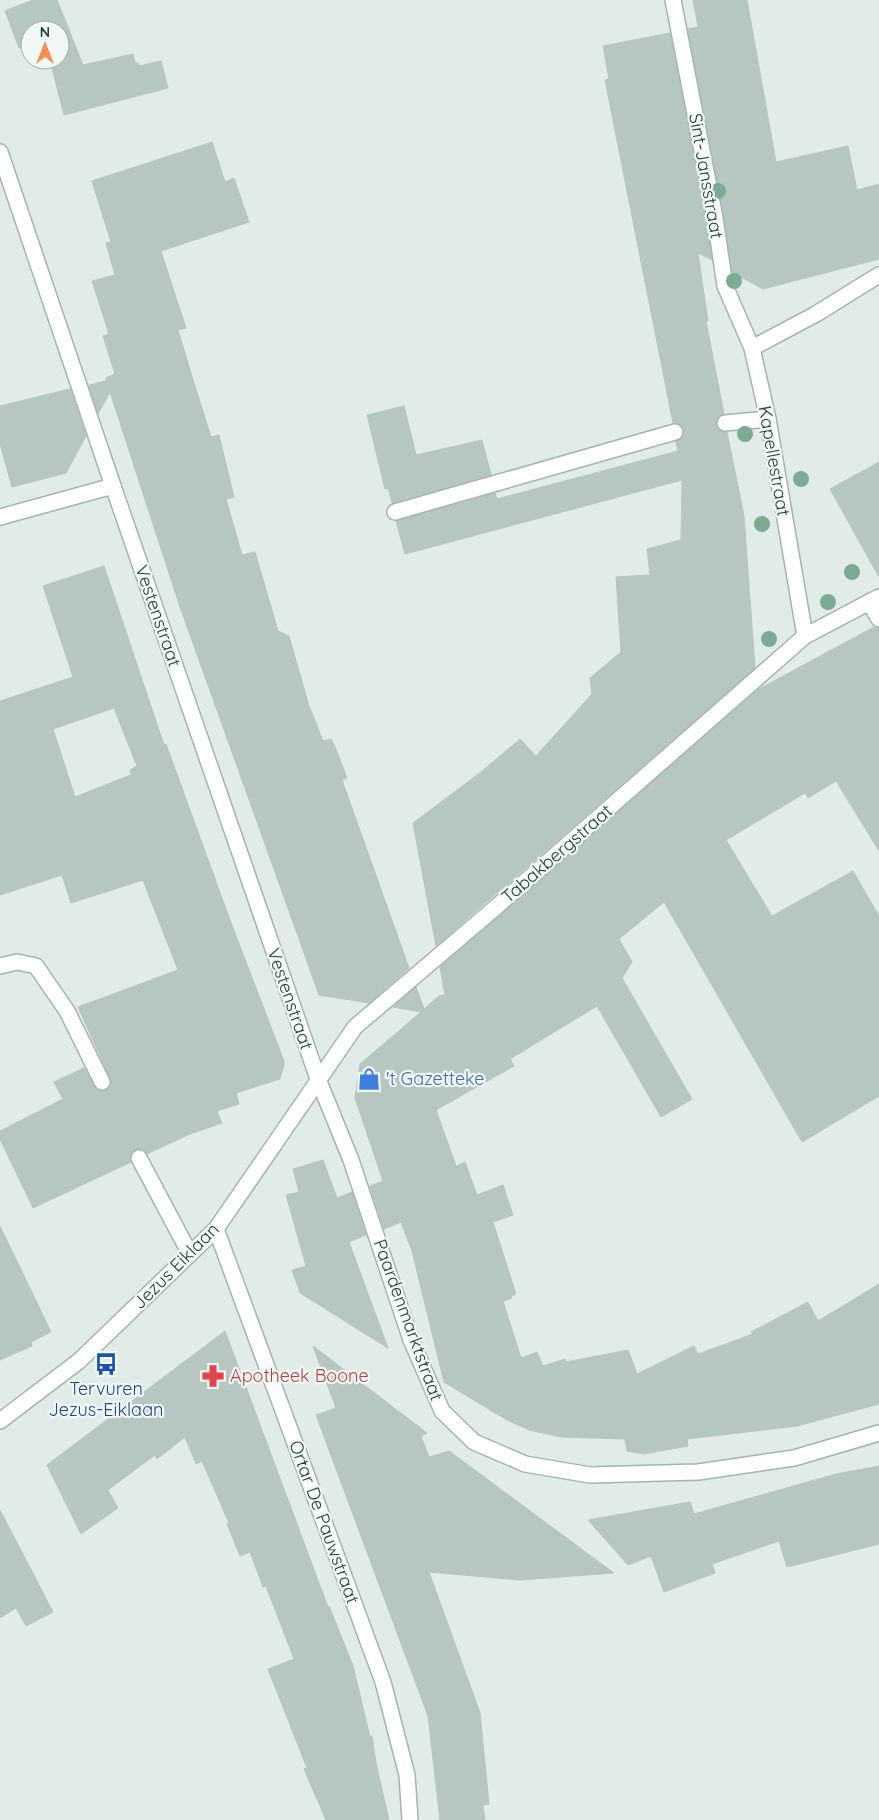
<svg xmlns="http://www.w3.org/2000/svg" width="879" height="1820" font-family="Quicksand,sans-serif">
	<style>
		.building { fill: #b6c7c1; stroke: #b3c6c0; fill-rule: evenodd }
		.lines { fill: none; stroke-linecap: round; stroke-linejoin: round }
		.service-casing { stroke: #a3b4b0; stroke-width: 18 }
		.minor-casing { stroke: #a3b4b0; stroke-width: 18 }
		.service { stroke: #fff; stroke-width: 15 }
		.minor { stroke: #fff; stroke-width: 15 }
		.tree { fill: #7cab94 }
		.labels { text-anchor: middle; stroke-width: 4.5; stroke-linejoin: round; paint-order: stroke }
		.street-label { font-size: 18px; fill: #203d38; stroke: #f1f8f5 }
		.shop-label { font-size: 18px; fill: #366cbe; stroke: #f1f8f5; text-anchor: start }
		.health-label { font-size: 18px; fill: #be3a42; stroke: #f1f8f5; text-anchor: start }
		.transit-label { font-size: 18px; fill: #164399; stroke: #f1f8f5 }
	</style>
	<rect width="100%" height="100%" fill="#e1ece8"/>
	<g class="building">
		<path d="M33 0H57L83 65 133 54 135 63H138L139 66 161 61 168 88 64 115 50 60H60V30H30V44L19 48 5 11Z"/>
		<path d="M693 0H747L776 162 848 146 857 190 879 184V259L763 289 732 272 724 216 688 29 698 27Z"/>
		<path d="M670 33 706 220 712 260 698 253 708 321H706L724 414 717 419 716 424 721 431 727 432 744 516 755 668 436 946 413 823 481 772 520 739 536 756 592 694 590 678 621 652 616 577 650 575 647 549 681 540 682 480 405 554 396 521 495 493 497 499 678 451 676 441 682 438 684 430 681 425 673 423 605 80 609 79 603 46Z"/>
		<path d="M212 142 225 182 234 178 249 222 161 251 186 328 178 330 194 383 211 437 219 435 234 497 226 499 242 555 255 552 278 631 289 636 309 706 323 741 331 739 336 749 347 778 342 780 409 968 369 1003 319 995 179 604 110 392 98 414 89 385 106 381V378L115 374 103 336 109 334 92 281 115 275 106 243 111 242 92 181Z"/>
		<path d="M70 389 86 436 66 473 12 487 0 444V406Z"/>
		<path d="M404 406 416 455 482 440 491 475 392 503 388 488 385 489 367 415Z"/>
		<path d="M879 462V577L830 489Z"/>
		<path d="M104 566 164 745 166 744 230 920 284 1061V1065L280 1079 236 1093 239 1104 217 1111 222 1123 190 1134 147 1154 144 1150H135L131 1153V1162L33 1208 0 1139V1131L63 1099 54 1082 84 1068 96 1089 102 1091 109 1088 111 1083 110 1078 78 1007 178 970 143 880 71 903 62 875 0 895V701L73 677 43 586ZM114 708 137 766 130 770 131 775 75 797 53 729Z"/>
		<path d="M874 627 879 628V851L836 781 808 798 805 793 726 840 772 916 853 871 879 916V1096L802 1142 664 902 619 939 632 962 622 978 692 1099 661 1117 597 1006 510 1059 514 1066 436 1110 456 1166 465 1162 477 1195 503 1185 513 1215 493 1222 516 1294 511 1296 512 1298 503 1301 521 1358 537 1352 543 1366 565 1359 566 1362 628 1350 637 1374 694 1346 698 1354 753 1334 751 1332 808 1302 818 1321 879 1284V1404L797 1426 687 1439 688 1446 644 1454 627 1451 625 1439 561 1437 529 1430 507 1420 444 1382 412 1251 401 1222 384 1229 370 1186 383 1181 355 1098 360 1064 421 1012 393 1007 416 987 424 1009 439 996 445 995 440 967 759 689Z"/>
		<path d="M323 1160 337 1198 352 1192 366 1235 349 1242 388 1348 300 1293 292 1270 306 1266 286 1195 299 1192 293 1169Z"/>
		<path d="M0 1226 51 1332 31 1342 32 1346 0 1360Z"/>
		<path d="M225 1331 328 1607 329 1606 353 1666 370 1737 372 1736 376 1763 389 1820H326L304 1769 307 1768 268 1669 294 1659 266 1586 263 1587 250 1552 240 1556 227 1524 229 1523 202 1461 196 1464 185 1437 157 1459 155 1455 108 1490 118 1508 81 1534 47 1465Z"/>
		<path d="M313 1346 427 1433 421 1436 429 1457 449 1451 614 1573 520 1580 429 1572 480 1713 489 1804 483 1805 485 1820H440L428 1716 316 1415 336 1408Z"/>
		<path d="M879 1466V1544L787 1567 779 1541 712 1564 715 1573 664 1592 651 1556 628 1565 588 1520 690 1502 694 1514 836 1474Z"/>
		<path d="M0 1510 53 1612 26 1626 16 1608 0 1618Z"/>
	</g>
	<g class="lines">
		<defs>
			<g id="service">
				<path d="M725 423 768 419"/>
				<path d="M395 512 675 432"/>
				<path d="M0 966 17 962 36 966 67 1011 102 1082"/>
				<path d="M139 1158 190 1254"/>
			</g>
			<g id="minor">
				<path d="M673 0 715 218 725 286 752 348 768 419 805 636"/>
				<path d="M0 152 113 486 318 1079 351 1160 411 1340 442 1411 474 1442 525 1464 590 1475 698 1472 794 1458 879 1433"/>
				<path d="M752 348 816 314 879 275"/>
				<path d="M0 517 113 486"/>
				<path d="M869 602 879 619"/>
				<path d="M216 1229 383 1682 407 1775 410 1820"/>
				<path d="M0 1421 79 1361 216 1229 355 1027 495 908 805 636 879 597"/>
			</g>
		</defs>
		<use href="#service" class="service-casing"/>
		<use href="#minor" class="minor-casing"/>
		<use href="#service" class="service"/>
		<use href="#minor" class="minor"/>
	</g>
	<g class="tree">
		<circle cx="718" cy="191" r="8"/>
		<circle cx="734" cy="281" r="8"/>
		<circle cx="745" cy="434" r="8"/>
		<circle cx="801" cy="479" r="8"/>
		<circle cx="762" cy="524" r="8"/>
		<circle cx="852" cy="572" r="8"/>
		<circle cx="828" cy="602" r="8"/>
		<circle cx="769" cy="639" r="8"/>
	</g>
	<defs>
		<symbol id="shop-bare" viewBox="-9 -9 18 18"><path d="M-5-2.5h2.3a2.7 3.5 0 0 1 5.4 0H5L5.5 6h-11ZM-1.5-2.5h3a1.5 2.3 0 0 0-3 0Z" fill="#3f7fe0" stroke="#f1f8f5" stroke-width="2.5" paint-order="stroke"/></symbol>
		<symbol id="bus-bare" viewBox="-9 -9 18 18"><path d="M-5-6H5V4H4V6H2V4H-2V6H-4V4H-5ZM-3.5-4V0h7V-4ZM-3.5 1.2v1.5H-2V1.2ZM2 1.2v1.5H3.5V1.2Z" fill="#1a4fb4" stroke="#f1f8f5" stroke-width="2.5" paint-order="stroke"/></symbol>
		<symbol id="pharmacy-bare" viewBox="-9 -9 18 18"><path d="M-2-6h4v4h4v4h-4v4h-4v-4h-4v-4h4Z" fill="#e0444e" stroke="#f1f8f5" stroke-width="2.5" paint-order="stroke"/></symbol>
	</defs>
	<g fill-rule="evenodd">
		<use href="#shop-bare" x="353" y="1063" width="32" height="32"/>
		<use href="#bus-bare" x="90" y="1348" width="32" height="32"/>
		<use href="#pharmacy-bare" x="197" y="1360" width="32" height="32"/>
	</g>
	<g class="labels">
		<g class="street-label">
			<text transform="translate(706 176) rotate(80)" y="6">Sint-Jansstraat</text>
			<text transform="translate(774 461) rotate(80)" y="6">Kapellestraat</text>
			<text transform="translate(158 616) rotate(71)" y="6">Vestenstraat</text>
			<text transform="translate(557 854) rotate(-41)" y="6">Tabakbergstraat</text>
			<text transform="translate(290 999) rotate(71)" y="6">Vestenstraat</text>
			<text transform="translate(176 1266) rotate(-45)" y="6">Jezus Eiklaan</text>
			<text transform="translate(408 1320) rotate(70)" y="6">Paardenmarktstraat</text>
			<text transform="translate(324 1522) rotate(70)" y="6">Ortar De Pauwstraat</text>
		</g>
		<g class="shop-label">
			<text x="386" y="1085">'t Gazetteke</text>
		</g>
		<g class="health-label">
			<text x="230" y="1382">Apotheek Boone</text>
		</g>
		<g class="transit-label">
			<text x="106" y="1395">Tervuren<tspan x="106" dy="21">Jezus-Eiklaan</tspan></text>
		</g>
	</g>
	<g transform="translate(45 45)"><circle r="24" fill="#f1f8f5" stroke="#9dada9"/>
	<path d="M0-4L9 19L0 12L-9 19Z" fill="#f68e54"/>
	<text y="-8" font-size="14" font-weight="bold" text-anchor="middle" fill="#203d38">N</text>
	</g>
</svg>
